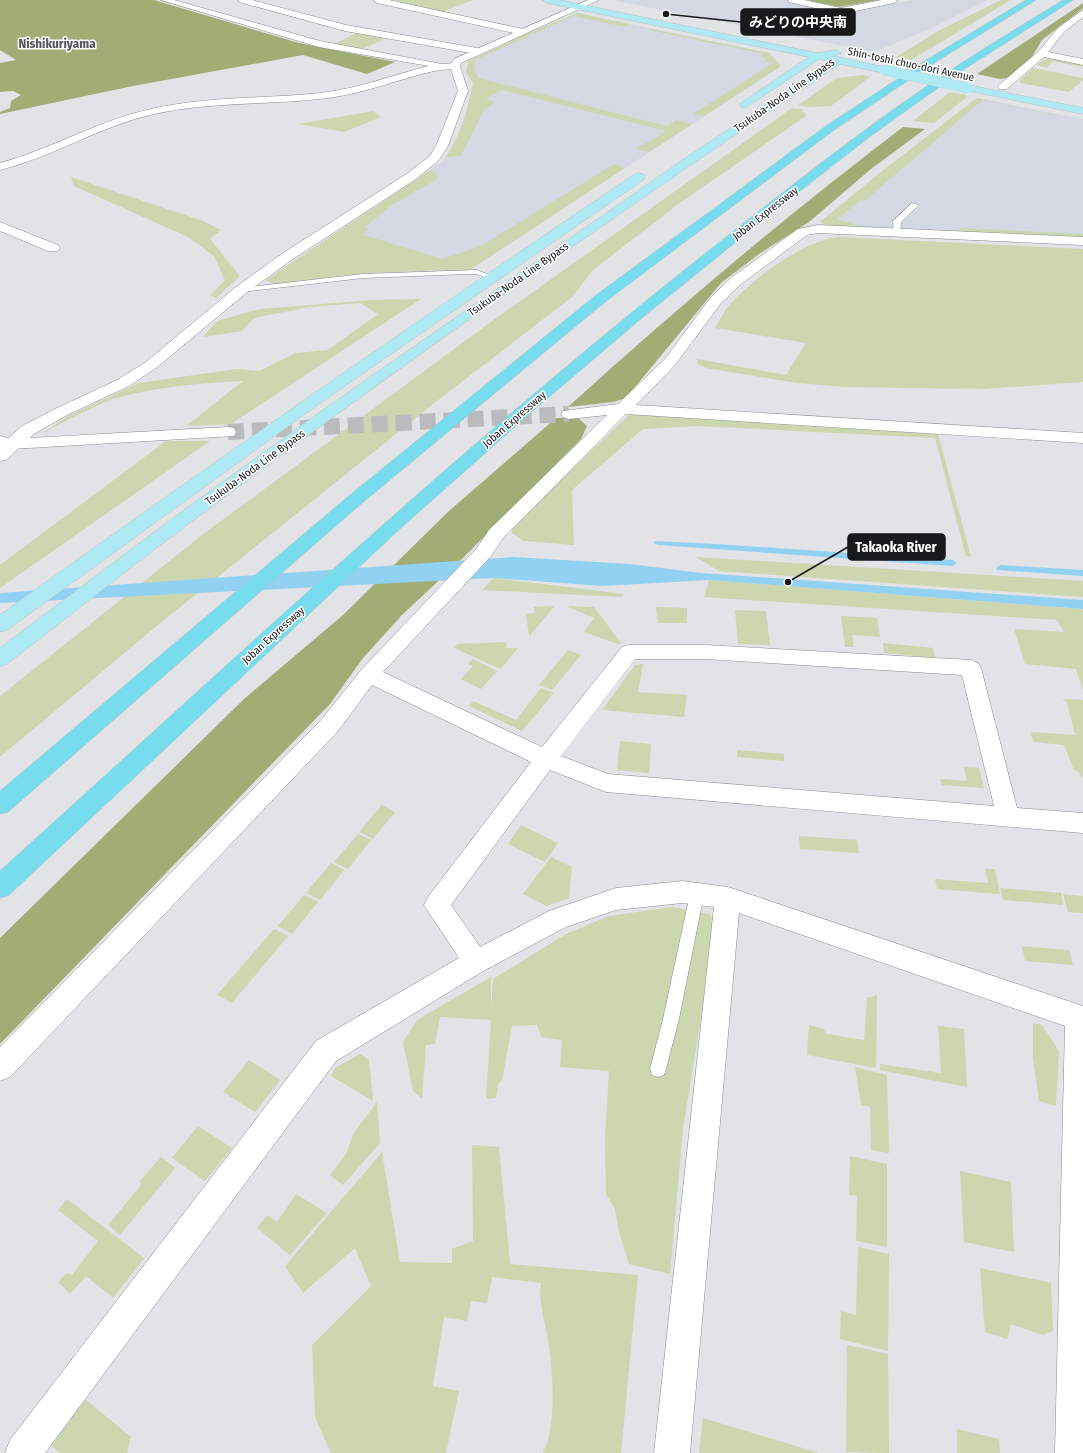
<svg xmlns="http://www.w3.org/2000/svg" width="1083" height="1453" font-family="'Fira Sans Condensed','Noto Sans JP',sans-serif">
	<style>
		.built { fill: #d4d8e3 }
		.green { fill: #ccd6af }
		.forest { fill: #a0ad75 }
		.water { fill: #93d1f2 }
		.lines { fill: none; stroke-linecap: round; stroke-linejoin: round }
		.stream { fill: #93d1f2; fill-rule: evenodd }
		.street-tunnel { stroke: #b9bbbd; stroke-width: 16; stroke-dasharray: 16 8; stroke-linecap: butt }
		.lane-casing { stroke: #898b8e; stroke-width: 1 }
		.street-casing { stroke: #898b8e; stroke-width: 1 }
		.secondary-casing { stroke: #898b8e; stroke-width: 1 }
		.primary-casing { stroke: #bebfbf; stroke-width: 1 }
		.highway-casing { stroke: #bebfbf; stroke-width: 1 }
		.lane { fill: #fff; fill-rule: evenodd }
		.street { fill: #fff; fill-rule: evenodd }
		.secondary { fill: #fff; fill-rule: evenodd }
		.primary { fill: #adeaf4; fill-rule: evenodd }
		.highway { fill: #77dced; fill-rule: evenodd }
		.primary-bridge-casing { stroke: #bebfbf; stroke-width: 10; stroke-linecap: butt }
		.primary-bridge { stroke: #adeaf4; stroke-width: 10 }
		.labels { text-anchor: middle; stroke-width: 3; stroke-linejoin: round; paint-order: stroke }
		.far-street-label { font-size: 11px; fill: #18191a; stroke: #fff }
		.far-quarter-label { font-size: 13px; font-weight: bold; fill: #56575a; stroke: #fff }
		.leader { fill: none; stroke: #18191a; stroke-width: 1.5 }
		.callout-dot { fill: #18191a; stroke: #fff; stroke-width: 1.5 }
		.callout { fill: #18191a; stroke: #18191a; stroke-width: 1.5 }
		.callout-label { font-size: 14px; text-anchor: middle; font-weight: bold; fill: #fff }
	</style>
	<rect width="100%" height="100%" fill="#e1e3e6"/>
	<g class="built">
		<path d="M612 0H784L843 13 913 0H988L932 28 874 52Z"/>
		<path d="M577 13 769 53 781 66 471 269 364 273 273 284 266 280 444 160 456 141 468 110 473 83 466 72 468 61 526 34Z"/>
		<path d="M977 98 1083 119V238L827 226 820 222 881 172Z"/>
	</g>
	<g class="green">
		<path d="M391 0H473L442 12Z"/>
		<path d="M1001 0H1011L911 60 896 57 940 30Z"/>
		<path d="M577 13 630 24 625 27 573 16 475 60 474 69 478 78 667 126 676 120 692 124 649 152 636 149 666 131 502 90 485 99 495 102 484 110 461 156 446 157C461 134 468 109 473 83L466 72 468 61 526 34Z"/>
		<path d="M651 29 769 53 781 66 704 116 693 114 773 63 764 61 766 59 760 57 764 54 649 30Z"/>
		<path d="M357 33 386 38 363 49 334 44Z"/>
		<path d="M1045 59H1054L1083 64V67L1052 61 1047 68 1037 65Z"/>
		<path d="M1033 68 1083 78V80L1069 92 1021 83 1019 81Z"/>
		<path d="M863 75 870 77 831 106 809 107 798 105 837 78Z"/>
		<path d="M950 92 966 95 967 97 934 123 913 121Z"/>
		<path d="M977 98 1083 121 983 100 864 201 861 200 837 219 862 227 828 226 820 222 881 172Z"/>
		<path d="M792 108 804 110 801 112 805 113 806 116 681 202 593 270 572 297 442 397 159 624 0 757V696L202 535 488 324Z"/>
		<path d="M374 111 381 117 344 132 298 124Z"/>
		<path d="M614 164 625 168 471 269 364 273 273 284 266 280 429 171 436 172 437 179 392 205 365 227 369 230 361 234 442 259 481 246Z"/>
		<path d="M71 177 203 221 221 230 210 239 240 276 216 298 210 295 225 280 214 256 188 237 74 186Z"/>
		<path d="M961 228 1083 234V238L957 232Z"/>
		<path d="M838 237 1083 249V382L983 389 846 387 797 383 706 368 698 364 697 359 786 375 806 343 715 328C721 319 726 307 734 300 758 275 804 241 838 237Z"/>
		<path d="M421 299 231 424 186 426 243 381C204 383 163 386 124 396 96 403 66 421 40 435L68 416 139 383 237 369 259 371 296 353 328 350 378 314 360 303 309 307 254 318 242 331 203 337 217 321 260 309 371 300Z"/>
		<path d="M629 415H661L938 434 971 557 966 556 935 438 699 426 643 429 572 490 574 545 524 541 512 533V529L569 472Z"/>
		<path d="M166 441H210L0 588V565Z"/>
		<path d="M696 557 1083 581V597L719 571Z"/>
		<path d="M494 578 624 594 622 597 482 590Z"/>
		<path d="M709 580 1083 609V690L1076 669 1025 664 1014 629 1064 632 1057 620 704 597Z"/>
		<path d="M555 606 529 636 526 614 535 613 534 607Z"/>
		<path d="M566 606 594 607 621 643 618 644 584 632 594 618Z"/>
		<path d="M656 607 687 608V623H658Z"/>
		<path d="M735 610 766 611 770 645 738 644Z"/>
		<path d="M841 616 877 618 880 637 852 635 854 647H845Z"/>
		<path d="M506 642 507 648H518L501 669 454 648 458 644Z"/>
		<path d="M883 643 933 648 935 658 884 653Z"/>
		<path d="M568 650 581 655 552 690 539 685Z"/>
		<path d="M473 659 497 671 481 689 461 679 473 666 468 664Z"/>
		<path d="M643 664 638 692 687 695 684 717 602 710 635 665Z"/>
		<path d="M541 688 554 693 522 731 469 706 473 701 516 720Z"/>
		<path d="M1062 699 1083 700V779L1078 771 1074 770 1064 745 1033 742 1031 732 1075 735 1067 702Z"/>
		<path d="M620 741 651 744 649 773 617 770Z"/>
		<path d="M737 750 784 754V761L737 757Z"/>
		<path d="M964 767 979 768 984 788 942 785 940 779 967 781Z"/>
		<path d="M382 805 395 812 373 839 359 832Z"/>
		<path d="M521 825 558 843 545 862 508 844Z"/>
		<path d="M358 834 371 840 348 869 334 862Z"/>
		<path d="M799 836 857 840 859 853 800 849Z"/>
		<path d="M551 857 572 867 569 898 547 906 523 894Z"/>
		<path d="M331 863 344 870 320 900 306 893Z"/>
		<path d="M985 869H995L1000 894 937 889 935 879 988 883Z"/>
		<path d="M1000 888 1061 893 1063 905 1003 900Z"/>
		<path d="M1063 894 1083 896V913L1068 912Z"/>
		<path d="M304 895 318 902 292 934 278 926Z"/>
		<path d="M672 907 709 914 716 924 683 1129 670 1274 629 1264 619 1232 615 1209 606 1194 605 1140 609 1071 560 1067 562 1040 541 1037 537 1025 512 1026 502 1080 498 1085 496 1098 486 1099 491 1020 440 1017 435 1044 426 1045 422 1098 413 1091 403 1042 417 1020 491 977V1009L493 979 566 934 609 916Z"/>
		<path d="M274 929 288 936 232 1003 217 995Z"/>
		<path d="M1022 946 1069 950 1073 965 1025 961Z"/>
		<path d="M877 995 876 1068 807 1055 809 1025 824 1029 826 1034 864 1040 867 998Z"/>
		<path d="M1033 1023 1042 1025 1059 1051 1056 1106 1039 1101 1033 1058Z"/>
		<path d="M938 1026 964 1029 967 1087 880 1070V1064L941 1073Z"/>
		<path d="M360 1054 369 1060 373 1101 331 1076 335 1068Z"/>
		<path d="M249 1060 280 1080 255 1112 223 1092Z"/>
		<path d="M855 1067 887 1075 889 1153 871 1150 870 1107 861 1105Z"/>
		<path d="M377 1102 380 1143 343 1185 330 1175 346 1154 354 1133Z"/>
		<path d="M198 1126 232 1148 205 1181 172 1158Z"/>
		<path d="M472 1145 499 1147 510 1264 638 1275 621 1453H543C557 1428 553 1369 548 1340 545 1321 538 1302 541 1283L492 1277 487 1303 471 1301 467 1321 444 1317 433 1386 459 1391 446 1453H331L315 1417 312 1345 371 1286 355 1248 303 1293 285 1266 382 1152 400 1262 452 1263V1249L473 1241Z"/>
		<path d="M850 1156 887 1164V1247L856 1241 857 1196 849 1195Z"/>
		<path d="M161 1157 175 1168 120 1235 108 1225 141 1185 140 1181Z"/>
		<path d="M960 1171 1011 1182 1014 1252 964 1242Z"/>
		<path d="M296 1194 327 1213 290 1255 257 1228 267 1215 277 1222Z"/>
		<path d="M67 1199 144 1258 113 1298 86 1276 70 1294 58 1282 67 1273 72 1275 98 1241 58 1210Z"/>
		<path d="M858 1247 889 1254 888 1351 840 1339 841 1311 856 1315Z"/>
		<path d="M980 1268 1051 1283 1053 1331 1043 1335 1011 1324 1007 1339 985 1332Z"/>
		<path d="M847 1345 888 1354 889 1453 846 1452Z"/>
		<path d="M85 1399 131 1437 127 1453H60L51 1445Z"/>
		<path d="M703 1418 819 1453H699Z"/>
		<path d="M957 1429 999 1439 1000 1453H957Z"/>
	</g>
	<g class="forest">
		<path d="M0 0H154L299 43 395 62 367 74 303 55 133 86 0 114V112L10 108 11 101 21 95 13 91 0 92V63L16 60 0 50Z"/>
		<path d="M807 0H879L839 7Z"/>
		<path d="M1083 3V8L1042 40 1032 57 1007 78 1000 79 977 74Z"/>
		<path d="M903 127 925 129 871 169 809 222 759 254 721 283 626 398 613 402 568 407C676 309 787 215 903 127Z"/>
		<path d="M577 417 587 426 581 439 465 556 402 615 363 658 330 704 0 1044V938L244 699 343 615 449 511 556 418Z"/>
	</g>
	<path class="water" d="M513 557 630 564 701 573 1083 600V609L709 580 603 586 494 578 0 603V593Z"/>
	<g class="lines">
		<g class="stream">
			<path d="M655 541 716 544 953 560 957 563 953 566 658 545 654 543Z"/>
			<path d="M1000 565 1083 570V576L997 570 996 568Z"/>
		</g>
		<path class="street-tunnel" d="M228 432 569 414"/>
		<defs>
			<g id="lane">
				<path d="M912 203 919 205 901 222 900 235H894L893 221Z"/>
				<path d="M477 270 495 277 491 279 476 274H468L363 278 241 292 237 290 241 288 363 274Z"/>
				<path d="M697 888 702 889 704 894 679 1019 666 1069 664 1075 658 1077 652 1075 650 1069 663 1019 690 894 692 889Z"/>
			</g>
			<g id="street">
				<path d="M161 0H174L320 41 442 64 455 63 460 66 458 68C451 70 442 69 434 71 396 80 360 95 320 99 264 105 208 102 154 114 100 126 53 157 0 170V163C52 149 99 120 151 109 207 96 264 99 320 93 358 89 392 75 429 66L319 47Z"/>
				<path d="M238 0H252L346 25 477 48 482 51 477 54 345 31 239 2Z"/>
				<path d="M373 0H389L523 29 528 32 523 35 377 3Z"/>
				<path d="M788 0H804L841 8 882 0H898L894 3 841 14 789 2Z"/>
				<path d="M1083 10V17L1064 32 1048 52 1083 59V65L1044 57 1007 89H999L998 87 999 85 1038 52 1058 28Z"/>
				<path d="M0 222 58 245 60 248 58 251H48L0 231Z"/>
				<path d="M818 225 1083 237V245L818 233 807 235 741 284 721 303 675 365 636 405 1083 433V443L626 414 503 538 491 556 383 672 542 747 622 647 629 645H705L971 660 978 663 981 668 1017 808 1083 813V833L606 792 550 770 451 905 480 947 549 911 616 888 682 881 728 887 1083 1006V1453H1055L1065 1026 739 913 690 1453H654L714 907 682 903 616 910 566 927 485 970 336 1061 45 1453H5L10 1440 316 1041 459 958 424 905 428 897 531 762 372 685 338 731 10 1077 0 1081V1047L322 719 362 669 477 548 489 530 607 415 569 419 563 417 561 414 563 411 618 404 665 359 711 297 731 278 798 229ZM635 659H705L962 675 994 806 608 774 561 756Z"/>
				<path d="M228 427 234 428 236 432 234 436 11 449 0 446V436L11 439Z"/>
			</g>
			<path id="secondary" d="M588 0H599L461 63 460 66 468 91 448 146 439 160 416 179 293 259 246 293 156 368 129 386 67 415 34 434 6 460 0 461V446L22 426 55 409 117 380 146 362 236 287 283 253 408 173 430 156 436 146 458 91 450 66 454 59Z"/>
			<g id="primary">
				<path d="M543 0H559L817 53 836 50 841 53 833 56 884 67 889 70 884 73 840 64C619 212 400 365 187 525 126 570 67 618 7 664L0 666V648L173 518 327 407 687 157 830 62 819 59 745 108 741 107 740 105 741 103 809 57 547 3Z"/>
				<path d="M968 85 1083 108V114L964 90 963 88Z"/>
				<path d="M639 173 643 174 645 177 643 180 323 401 7 630 0 632V615C209 465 421 318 635 174Z"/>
			</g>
			<g id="highway">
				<path d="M1026 0H1036L934 63 834 130 605 302 362 503 8 812 0 814V791L350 495 595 296 826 126 928 59Z"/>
				<path d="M1063 0H1073L963 70 872 135 778 208 643 317 535 409 404 525 9 895 0 898V871C229 664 455 452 697 260 782 193 867 125 957 66 992 43 1028 22 1063 0Z"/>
			</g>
		</defs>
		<use href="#lane" class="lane-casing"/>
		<use href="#street" class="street-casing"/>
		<use href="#secondary" class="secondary-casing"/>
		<use href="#primary" class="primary-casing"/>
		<use href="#highway" class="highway-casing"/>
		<use href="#lane" class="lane"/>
		<use href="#street" class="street"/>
		<use href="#secondary" class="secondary"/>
		<use href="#primary" class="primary"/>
		<use href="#highway" class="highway"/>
		<defs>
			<path id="primary-bridge" d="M884 70 968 88"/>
		</defs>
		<use href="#primary-bridge" class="primary-bridge-casing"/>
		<use href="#primary-bridge" class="primary-bridge"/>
	</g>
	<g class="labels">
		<g class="far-street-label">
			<text transform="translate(911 64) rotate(12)" y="4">Shin-toshi chuo-dori Avenue</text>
			<text transform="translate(784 95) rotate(-35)" y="4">Tsukuba-Noda Line Bypass</text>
			<text transform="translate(765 213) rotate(-38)" y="4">Joban Expressway</text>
			<text transform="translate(518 279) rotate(-35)" y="4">Tsukuba-Noda Line Bypass</text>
			<text transform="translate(514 419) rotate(-41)" y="4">Joban Expressway</text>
			<text transform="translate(255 467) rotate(-36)" y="4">Tsukuba-Noda Line Bypass</text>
			<text transform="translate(273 635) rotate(-42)" y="4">Joban Expressway</text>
		</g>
		<g class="far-quarter-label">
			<text x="57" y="48">Nishikuriyama</text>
		</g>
	</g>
	<path class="leader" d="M666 14L741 22M788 582L848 547"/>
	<g class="callout-dot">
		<circle cx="666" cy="14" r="4"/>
		<circle cx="788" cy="582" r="4"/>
	</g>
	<g class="callout">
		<rect x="741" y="9" width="114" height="26" rx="4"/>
		<rect x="848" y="534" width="97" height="26" rx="4"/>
	</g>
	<g class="callout-label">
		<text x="798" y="27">みどりの中央南</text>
		<text x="896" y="552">Takaoka River</text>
	</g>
</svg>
